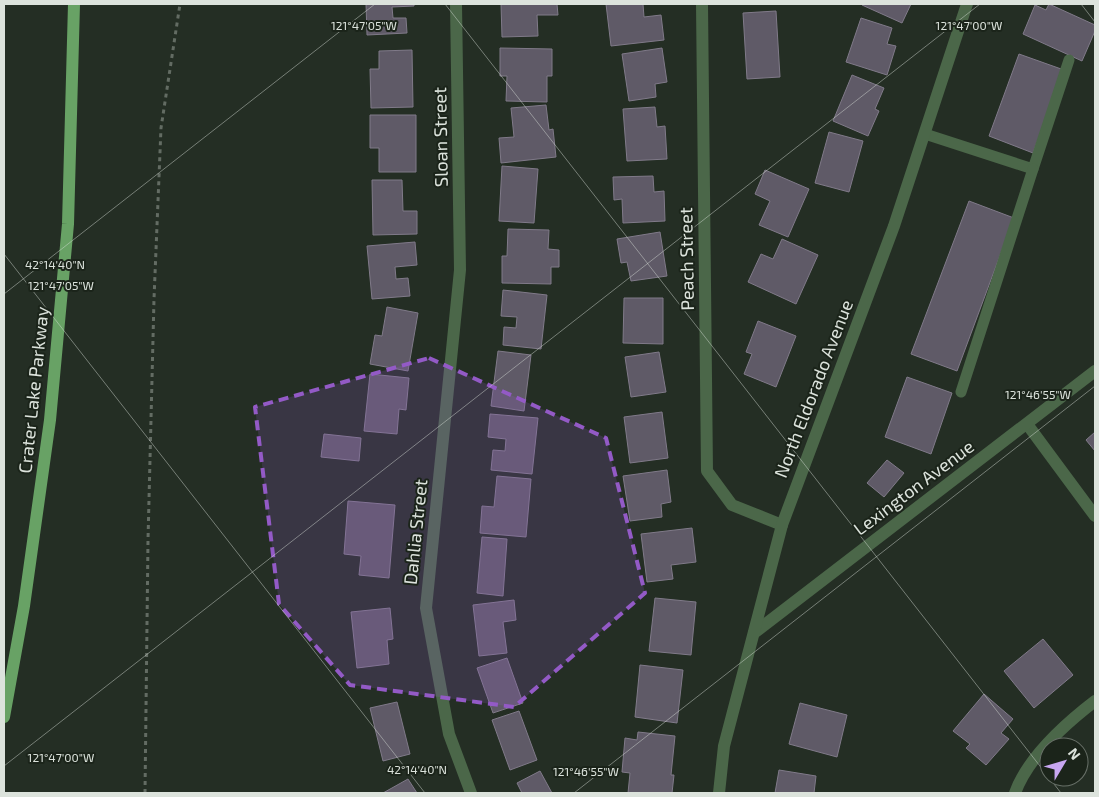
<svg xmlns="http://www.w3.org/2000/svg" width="1099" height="797" font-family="'Exo 2',sans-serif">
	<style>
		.building { fill: #5f5a67; stroke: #807a89 }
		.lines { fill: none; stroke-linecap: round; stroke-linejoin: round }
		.path { stroke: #636c63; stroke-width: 3; stroke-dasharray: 4 4; stroke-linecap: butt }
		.service { stroke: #4b6749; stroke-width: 11 }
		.minor { stroke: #4b6749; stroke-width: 12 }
		.tertiary { stroke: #4b6749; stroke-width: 12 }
		.primary { stroke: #68a265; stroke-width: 12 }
		.marked { fill: #935ac6; fill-opacity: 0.2; stroke: #935ac6; stroke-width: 4; stroke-dasharray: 10 6; stroke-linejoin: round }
		.ticks { fill: none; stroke: #dce3dc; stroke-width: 1; stroke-opacity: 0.45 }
		.labels { text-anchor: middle; stroke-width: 4; stroke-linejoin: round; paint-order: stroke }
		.street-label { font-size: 18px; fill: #dce3dc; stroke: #1b241a }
		.ticks-label { font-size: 12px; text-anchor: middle; fill: #dce3dc; stroke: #1b241a; stroke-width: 4; stroke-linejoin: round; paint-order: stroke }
	</style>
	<rect width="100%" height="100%" fill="#242e24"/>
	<g class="building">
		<path d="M366 4H414V6L392 7 393 18H406L407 33 367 35Z"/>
		<path d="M501 4H557L558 15H537L538 36 502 37Z"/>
		<path d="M606 4H643L644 17 661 15 664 40 611 46Z"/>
		<path d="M863 4H911L902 23 862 5Z"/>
		<path d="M1049 4 1095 25V31L1082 61 1023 34 1035 5 1046 10Z"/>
		<path d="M776 11 780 77 747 79 743 13Z"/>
		<path d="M861 18 892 28 887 44 896 46 887 75 846 62Z"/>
		<path d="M500 48 552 49V76H547V102L506 101 507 76H500Z"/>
		<path d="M662 48 667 82 655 84 656 97 629 101 622 54Z"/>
		<path d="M412 50 413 107 371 108 370 69H379V51Z"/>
		<path d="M1019 54 1064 70 1033 153 989 136Z"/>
		<path d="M852 75 884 88 875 109 879 111 868 136 833 121Z"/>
		<path d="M546 105 549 130 553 129 556 157 501 163 499 138 514 137 511 108Z"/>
		<path d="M655 107 657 127 665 126 667 159 627 161 623 109Z"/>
		<path d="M370 115H416V172H379V148H370Z"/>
		<path d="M829 132 863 141 849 192 815 183Z"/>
		<path d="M502 166 538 169 534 223 499 221Z"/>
		<path d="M765 170 809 189 788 237 759 225 770 201 755 194Z"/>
		<path d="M653 176 654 192 664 191 665 221 623 223 622 199 614 200 613 177Z"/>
		<path d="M372 180H402L403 211H417V234L373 235Z"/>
		<path d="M969 201 1014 218 957 371 911 354Z"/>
		<path d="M508 229 549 230 548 249 559 250V267H551V284L502 283V256H507Z"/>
		<path d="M660 232 667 276 631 281 627 262 621 263 617 239Z"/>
		<path d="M782 239 818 255 796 304 748 282 761 254 773 259Z"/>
		<path d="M415 242 417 265 395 267 396 279 408 278 410 296 372 299 367 246Z"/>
		<path d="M503 290 547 295 541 349 503 345 504 327 516 328 517 317 501 316Z"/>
		<path d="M624 298H663V344L623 343Z"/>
		<path d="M387 307 418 313 408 371 370 364 375 335 382 336Z"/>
		<path d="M758 321 796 336 776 387 744 374 752 354 746 352Z"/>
		<path d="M498 351 531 355 524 411 491 406Z"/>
		<path d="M659 352 666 392 631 397 625 357Z"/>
		<path d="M370 374 409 378 406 410 399 409 397 434 364 431Z"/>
		<path d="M907 377 952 393 931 454 885 437Z"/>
		<path d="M662 412 668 458 630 463 624 417Z"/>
		<path d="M490 414 538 418 532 474 491 470 493 450 505 451 506 439 488 437Z"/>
		<path d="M1095 432V451L1086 440Z"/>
		<path d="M324 434 361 438 359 461 321 457Z"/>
		<path d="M887 460 904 473 884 497 867 483Z"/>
		<path d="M667 470 671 502 661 504 662 517 630 521 623 476Z"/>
		<path d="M497 476 531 479 526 537 480 533 482 506 494 507Z"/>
		<path d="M348 501 395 505 389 578 359 575 361 556 344 554Z"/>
		<path d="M692 528 696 562 671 565 673 579 647 582 641 534Z"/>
		<path d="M482 537 507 539 503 596 477 593Z"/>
		<path d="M655 598 696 602 691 655 649 651Z"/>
		<path d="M514 600 516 620 503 622 507 653 479 656 473 605Z"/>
		<path d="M390 608 393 639 387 640 389 664 357 668 351 612Z"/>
		<path d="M1043 639 1073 675 1034 708 1004 671Z"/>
		<path d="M507 658 523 703 493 713 477 668Z"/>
		<path d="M640 665 683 670 677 723 635 717Z"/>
		<path d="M984 694 1013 719 1001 733 1009 739 986 765 966 748 970 744 953 731Z"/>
		<path d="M397 702 410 754 383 761 370 708Z"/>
		<path d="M800 703 847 715 837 757 789 744Z"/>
		<path d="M519 711 537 760 510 770 492 720Z"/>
		<path d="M638 732 675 736 671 775H674L672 793H628L630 773 622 772 625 738 637 740Z"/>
		<path d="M779 770 816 776 814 793H775Z"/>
		<path d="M540 771 552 793H522L517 783Z"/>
		<path d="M408 779 417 793H383Z"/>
	</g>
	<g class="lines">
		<path class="path" d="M145 793 148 540 154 299 161 128 180 4"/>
		<g class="service">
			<path d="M925 134 1033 169 1069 60"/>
			<path d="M961 392 1033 169"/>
		</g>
		<g class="minor">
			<path d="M456 4 460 270 426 608 449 734 471 793"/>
			<path d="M702 4 707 471 732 505 782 525"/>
			<path d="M1027 424 1095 516"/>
			<path d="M754 633 1095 371"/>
			<path d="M1015 793C1028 757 1065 724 1095 701"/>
		</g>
		<path class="tertiary" d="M719 793 724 746 782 525 894 226 967 4"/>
		<path class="primary" d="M4 717 24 606 50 420 68 224 74 4"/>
	</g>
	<path class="marked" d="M429 358 606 438 645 593 514 707 350 685 279 604 255 407Z"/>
	<path class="ticks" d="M445 4 1061 793M1081 4 1095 22M4 254 425 793M4 294 375 4M4 766 980 4M574 793 1095 386"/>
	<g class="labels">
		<g class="street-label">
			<text transform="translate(441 137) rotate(-91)" y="6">Sloan Street</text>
			<text transform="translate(687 259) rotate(-91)" y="6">Peach Street</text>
			<text transform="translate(814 389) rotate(-69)" y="6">North Eldorado Avenue</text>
			<text transform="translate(34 390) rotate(-84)" y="6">Crater Lake Parkway</text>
			<text transform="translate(914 488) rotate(-37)" y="6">Lexington Avenue</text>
			<text transform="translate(416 532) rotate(-84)" y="6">Dahlia Street</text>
		</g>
	</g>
	<g class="ticks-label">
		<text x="364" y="30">121°47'05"W</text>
		<text x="969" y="30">121°47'00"W</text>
		<text x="55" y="269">42°14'40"N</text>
		<text x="61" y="290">121°47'05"W</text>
		<text x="1038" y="399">121°46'55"W</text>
		<text x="61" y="762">121°47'00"W</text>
		<text x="417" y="774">42°14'40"N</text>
		<text x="586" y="776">121°46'55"W</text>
	</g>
	<rect width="1099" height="797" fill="none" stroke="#dce3dc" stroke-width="10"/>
	<g transform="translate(1064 762) rotate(52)"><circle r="24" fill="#1b241a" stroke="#687068"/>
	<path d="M0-4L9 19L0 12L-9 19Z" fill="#c7a6f0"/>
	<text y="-8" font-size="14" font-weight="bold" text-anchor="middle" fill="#dce3dc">N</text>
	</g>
</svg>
